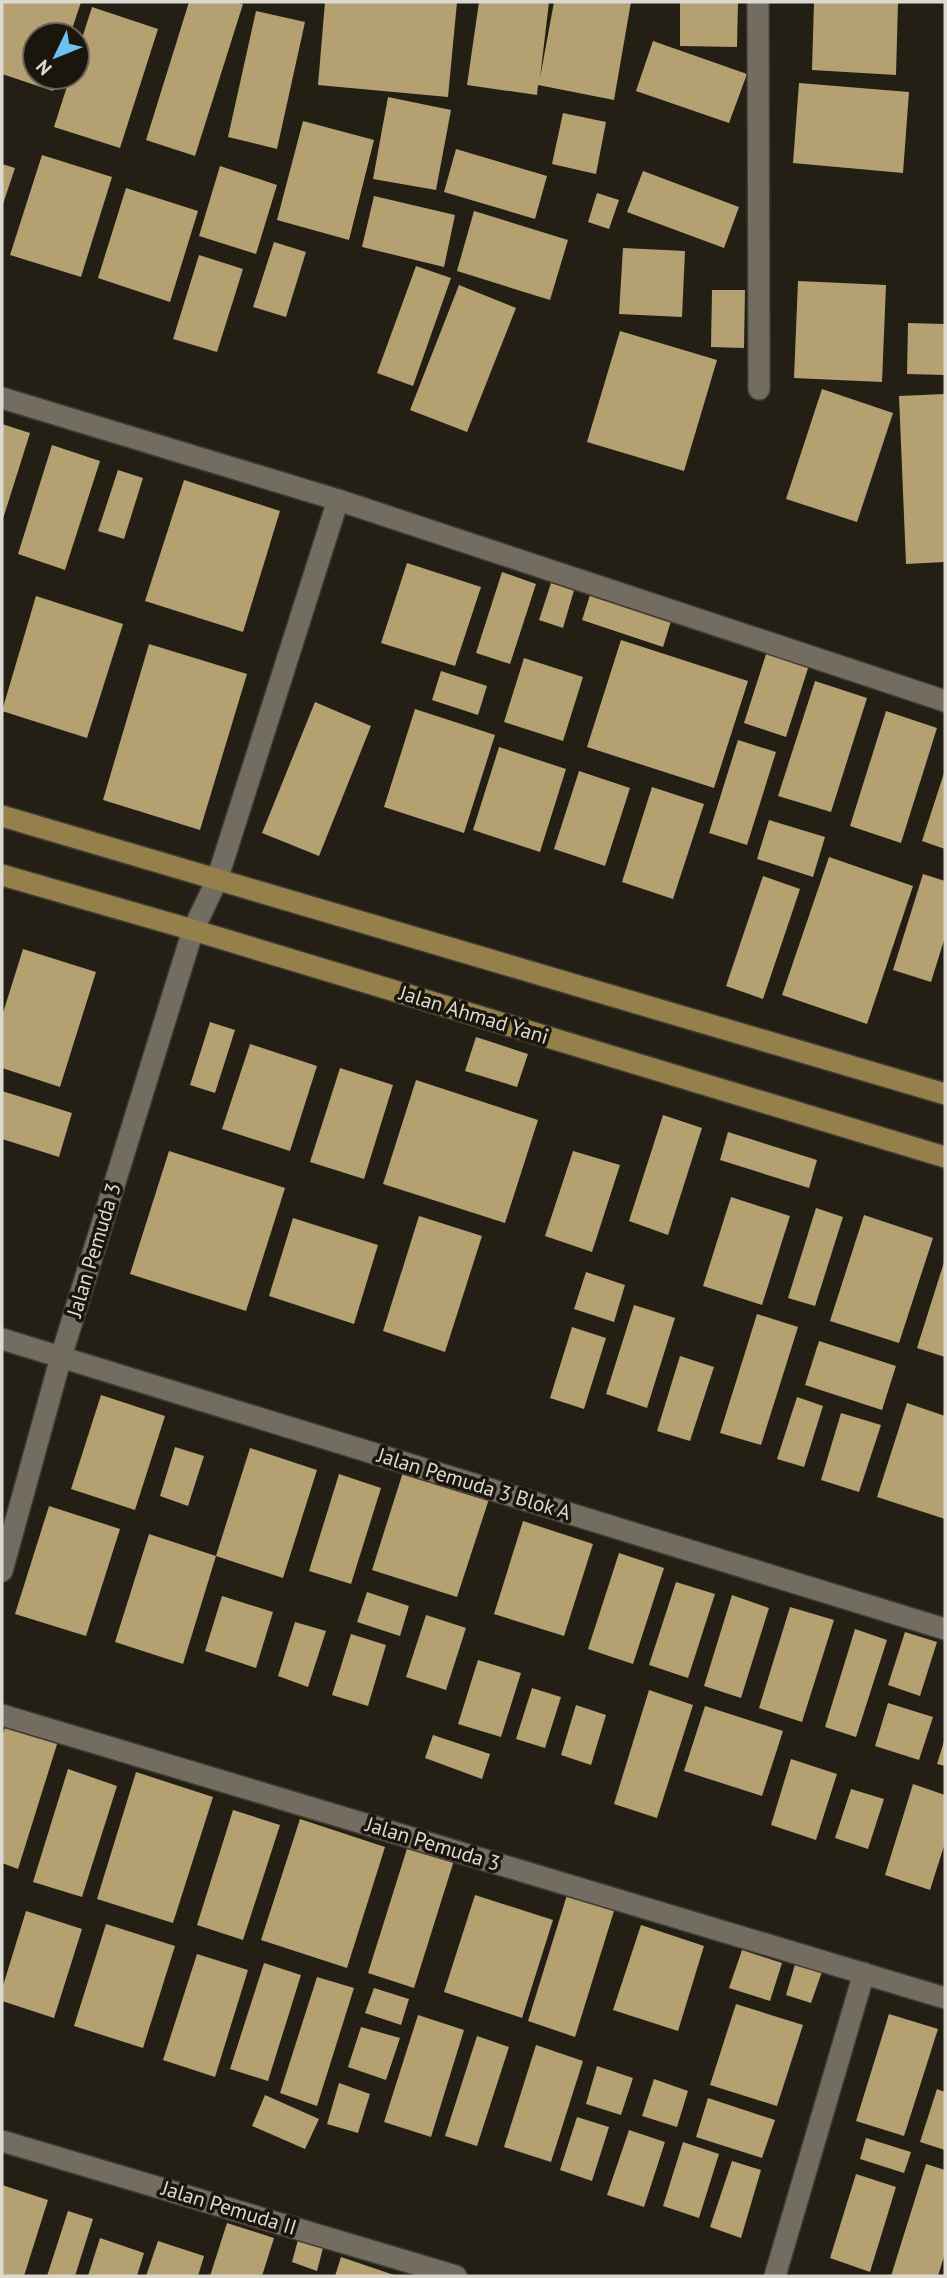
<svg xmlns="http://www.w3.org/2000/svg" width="947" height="2278" font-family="'PT Sans',sans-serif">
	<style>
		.building { fill: #b5a071 }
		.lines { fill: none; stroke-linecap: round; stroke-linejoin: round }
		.minor-casing { stroke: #3f3b34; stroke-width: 24 }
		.primary-casing { stroke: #3f3b34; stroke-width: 24 }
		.minor { stroke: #726c61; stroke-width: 21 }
		.primary { stroke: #957f4a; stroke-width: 21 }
		.labels { text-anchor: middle; stroke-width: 7; stroke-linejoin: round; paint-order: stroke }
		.street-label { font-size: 21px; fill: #dcd9d2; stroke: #1a160c }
	</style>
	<rect width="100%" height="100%" fill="#231f15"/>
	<g class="building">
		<path d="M2 2H81L70 35H35V77H57L53 91 2 74Z"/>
		<path d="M189 2H235L243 4 195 156 146 140Z"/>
		<path d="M325 2H457L448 97 318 85Z"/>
		<path d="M479 2H549L540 78 554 2H631L614 100 538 85 537 95 467 85Z"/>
		<path d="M680 2H738L737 47 680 46Z"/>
		<path d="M814 2H898L896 75 812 70Z"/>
		<path d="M92 7 158 29 120 148 54 127 70 77H77V54Z"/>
		<path d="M256 11 305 22 277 149 228 137Z"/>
		<path d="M653 41 747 74 729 123 636 91Z"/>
		<path d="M799 83 909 92 903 173 793 163Z"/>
		<path d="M388 97 451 110 436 190 373 179Z"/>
		<path d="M563 113 606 122 596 174 552 164Z"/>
		<path d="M303 121 374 140 349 240 277 220Z"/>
		<path d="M456 149 547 176 535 219 444 192Z"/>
		<path d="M42 155 112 177 81 277 10 255Z"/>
		<path d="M2 164 15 168 2 207Z"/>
		<path d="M220 166 277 185 256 254 199 236Z"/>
		<path d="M643 171 739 207 724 248 627 212Z"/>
		<path d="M126 188 198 211 170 302 98 278Z"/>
		<path d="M597 193 619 200 609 229 588 222Z"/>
		<path d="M374 196 455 215 444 267 362 247Z"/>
		<path d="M474 211 568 240 550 300 457 271Z"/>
		<path d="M274 242 306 252 286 317 253 307Z"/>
		<path d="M623 248 685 251 682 317 619 314Z"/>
		<path d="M199 255 243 269 217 352 173 339Z"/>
		<path d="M416 266 451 278 413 386 377 373Z"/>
		<path d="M798 281 886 285 882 382 794 378Z"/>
		<path d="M459 285 516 308 467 432 410 410Z"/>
		<path d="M712 290H745L744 348 711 347Z"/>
		<path d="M908 323 945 324V375L907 374Z"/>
		<path d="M620 331 717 360 684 471 587 442Z"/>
		<path d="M822 389 893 413 857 522 786 499Z"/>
		<path d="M945 394V562L906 564 899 396Z"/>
		<path d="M2 424 30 433 2 522Z"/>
		<path d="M52 445 100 461 65 570 18 554Z"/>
		<path d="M118 470 143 478 124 539 98 531Z"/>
		<path d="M184 480 280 511 243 632 145 601Z"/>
		<path d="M407 563 481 587 455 666 381 643Z"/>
		<path d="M502 572 536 584 510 664 476 653Z"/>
		<path d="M552 580 575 587 563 628 539 620Z"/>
		<path d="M591 592 672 618 663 647 582 620Z"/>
		<path d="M36 596 123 624 87 738 2 711Z"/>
		<path d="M621 640 748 681 714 788 587 747Z"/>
		<path d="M149 644 247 674 200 830 103 800Z"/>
		<path d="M768 648 810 662 786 737 744 723Z"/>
		<path d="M524 658 583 677 563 741 504 722Z"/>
		<path d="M441 671 487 686 478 715 432 700Z"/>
		<path d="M815 681 867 698 831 812 778 796Z"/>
		<path d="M315 702 371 726 319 856 262 833Z"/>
		<path d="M415 709 495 735 464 833 384 807Z"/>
		<path d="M886 711 937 728 901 843 850 826Z"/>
		<path d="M738 740 776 752 747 845 709 833Z"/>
		<path d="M499 747 566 769 540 852 473 830Z"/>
		<path d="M945 770V849L922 841Z"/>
		<path d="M579 771 630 788 605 866 554 849Z"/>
		<path d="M652 787 704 804 673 899 622 882Z"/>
		<path d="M769 820 825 837 813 877 757 859Z"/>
		<path d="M829 857 913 886 867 1024 782 995Z"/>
		<path d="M923 874 945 881V937L931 982 893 970Z"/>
		<path d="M763 876 800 889 763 999 726 986Z"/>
		<path d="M23 949 96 972 60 1087 2 1068V1016Z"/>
		<path d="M210 1022 235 1030 215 1093 190 1085Z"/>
		<path d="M476 1037 528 1054 517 1087 465 1071Z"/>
		<path d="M250 1044 317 1066 290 1151 222 1129Z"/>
		<path d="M340 1068 393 1085 364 1179 310 1162Z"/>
		<path d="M416 1080 538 1120 505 1223 383 1184Z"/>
		<path d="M2 1091 72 1113 59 1157 2 1139Z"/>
		<path d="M663 1115 702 1128 668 1235 629 1221Z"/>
		<path d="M728 1132 817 1160 809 1188 720 1160Z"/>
		<path d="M169 1151 285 1188 246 1311 130 1274Z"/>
		<path d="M573 1151 620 1165 592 1252 545 1236Z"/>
		<path d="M731 1197 790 1216 762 1305 703 1286Z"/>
		<path d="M816 1208 843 1217 815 1306 788 1298Z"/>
		<path d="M864 1215 933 1238 899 1343 830 1321Z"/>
		<path d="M419 1216 482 1236 445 1352 383 1331Z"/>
		<path d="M293 1218 378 1245 354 1324 269 1296Z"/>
		<path d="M945 1259V1357L917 1348Z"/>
		<path d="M586 1272 625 1285 614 1322 574 1309Z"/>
		<path d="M634 1305 675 1318 647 1408 606 1394Z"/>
		<path d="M757 1314 798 1327 761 1445 720 1433Z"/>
		<path d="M572 1327 606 1338 584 1409 550 1398Z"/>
		<path d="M819 1341 896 1366 882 1410 805 1385Z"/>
		<path d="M680 1356 714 1367 690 1441 657 1431Z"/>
		<path d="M101 1395 165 1416 135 1510 71 1489Z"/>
		<path d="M797 1397 823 1406 804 1467 777 1459Z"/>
		<path d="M907 1403 945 1416V1519L877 1497Z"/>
		<path d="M841 1413 881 1425 859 1492 821 1480Z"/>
		<path d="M175 1447 204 1456 188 1506 160 1496Z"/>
		<path d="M250 1448 317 1470 283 1578 216 1556Z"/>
		<path d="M404 1469 490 1496 457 1597 372 1570Z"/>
		<path d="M339 1474 381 1488 351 1584 309 1571Z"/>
		<path d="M49 1506 120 1529 86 1636 15 1614Z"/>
		<path d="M523 1521 593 1544 564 1636 494 1614Z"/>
		<path d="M149 1534 216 1556 183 1664 115 1642Z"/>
		<path d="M619 1553 664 1568 633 1664 588 1649Z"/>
		<path d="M676 1582 715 1594 688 1678 649 1665Z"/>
		<path d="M367 1592 409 1606 400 1636 357 1622Z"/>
		<path d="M732 1595 769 1608 741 1698 704 1686Z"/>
		<path d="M222 1596 273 1612 256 1668 205 1651Z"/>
		<path d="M790 1607 834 1620 802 1722 759 1708Z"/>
		<path d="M426 1615 466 1628 446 1690 406 1677Z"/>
		<path d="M295 1622 326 1631 308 1687 278 1676Z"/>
		<path d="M855 1629 887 1640 856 1737 825 1727Z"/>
		<path d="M905 1632 937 1642 920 1696 888 1685Z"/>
		<path d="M351 1634 386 1645 368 1706 332 1695Z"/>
		<path d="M478 1660 521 1673 501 1737 458 1724Z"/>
		<path d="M532 1688 561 1697 545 1748 516 1739Z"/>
		<path d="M649 1690 693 1705 657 1818 614 1804Z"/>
		<path d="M888 1703 933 1717 919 1760 875 1746Z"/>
		<path d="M576 1705 606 1715 591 1765 561 1755Z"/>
		<path d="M705 1706 783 1731 762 1796 684 1771Z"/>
		<path d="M6 1724 58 1741 18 1869 2 1863V1737Z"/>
		<path d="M433 1735 490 1754 482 1779 425 1758Z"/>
		<path d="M945 1738V1766L937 1764Z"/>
		<path d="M791 1759 837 1774 816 1840 771 1825Z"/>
		<path d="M68 1769 117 1786 82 1897 33 1882Z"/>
		<path d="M136 1772 213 1797 173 1923 97 1899Z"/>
		<path d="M913 1784 945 1795V1843L930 1890 885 1875Z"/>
		<path d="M851 1789 884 1799 868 1849 835 1838Z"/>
		<path d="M233 1810 280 1825 243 1940 197 1925Z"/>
		<path d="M300 1819 385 1847 347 1968 261 1940Z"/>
		<path d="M410 1839 456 1854 414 1988 368 1973Z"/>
		<path d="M475 1895 553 1920 522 2018 444 1992Z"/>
		<path d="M567 1895 614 1911 575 2037 528 2021Z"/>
		<path d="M26 1911 82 1929 54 2018 2 2001V1989Z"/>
		<path d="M106 1924 175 1946 143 2048 74 2026Z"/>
		<path d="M641 1925 704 1946 678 2031 613 2010Z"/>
		<path d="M742 1950 782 1963 770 2001 729 1988Z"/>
		<path d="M197 1954 248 1970 215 2077 163 2060Z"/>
		<path d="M796 1961 823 1969 811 2003 786 1995Z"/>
		<path d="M264 1963 301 1975 268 2081 230 2069Z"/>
		<path d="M317 1977 354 1988 317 2106 280 2093Z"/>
		<path d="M374 1988 409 1999 401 2025 365 2013Z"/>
		<path d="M736 2004 803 2025 777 2106 710 2085Z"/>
		<path d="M889 2014 938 2029 904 2136 856 2121Z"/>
		<path d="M418 2015 464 2030 431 2137 384 2122Z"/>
		<path d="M361 2027 400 2038 386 2080 348 2067Z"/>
		<path d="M477 2036 509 2047 477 2146 445 2136Z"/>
		<path d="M536 2045 583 2061 551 2162 504 2147Z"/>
		<path d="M597 2066 633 2078 621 2115 586 2104Z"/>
		<path d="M654 2079 688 2091 677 2127 642 2116Z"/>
		<path d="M339 2083 370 2094 358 2133 327 2124Z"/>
		<path d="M937 2089 945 2092V2150L920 2142Z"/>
		<path d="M265 2095 319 2119 305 2149 252 2126Z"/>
		<path d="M708 2098 775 2120 762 2158 696 2137Z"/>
		<path d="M577 2117 609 2127 592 2181 560 2170Z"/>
		<path d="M629 2130 665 2142 644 2207 607 2195Z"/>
		<path d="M866 2138 911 2152 904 2173 860 2159Z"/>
		<path d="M683 2142 719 2154 699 2218 663 2206Z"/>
		<path d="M732 2161 761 2170 741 2238 710 2227Z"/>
		<path d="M926 2164 945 2170V2253L938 2276H891Z"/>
		<path d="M856 2174 896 2187 870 2272 830 2258Z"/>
		<path d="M2 2185 48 2200 24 2276H2Z"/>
		<path d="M68 2211 93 2219 75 2276H47Z"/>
		<path d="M227 2223 274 2238 262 2276H210Z"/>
		<path d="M100 2238 144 2253 137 2276H88Z"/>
		<path d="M298 2240 323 2248 317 2271 292 2262Z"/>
		<path d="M158 2241 204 2256 198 2276H146Z"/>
		<path d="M341 2257 397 2276H335Z"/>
	</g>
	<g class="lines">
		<defs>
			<g id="minor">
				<path d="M758 2 759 389"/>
				<path d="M2 398 338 500 945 701"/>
				<path d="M2 1339 945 1629"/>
				<path d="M2 1571 61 1357 193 930 217 880 338 500"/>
				<path d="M2 1715 945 1998"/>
				<path d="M2 2141 456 2276"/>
				<path d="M775 2276 864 1973"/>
			</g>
			<g id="primary">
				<path d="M2 816 945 1094"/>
				<path d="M2 875 193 930 945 1157"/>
			</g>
		</defs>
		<use href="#minor" class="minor-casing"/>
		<use href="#primary" class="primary-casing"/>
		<use href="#minor" class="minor"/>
		<use href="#primary" class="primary"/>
	</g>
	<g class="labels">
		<g class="street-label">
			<text transform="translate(474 1015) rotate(17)" y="7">Jalan Ahmad Yani</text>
			<text transform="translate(94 1250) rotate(-73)" y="7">Jalan Pemuda 3</text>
			<text transform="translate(474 1484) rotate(17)" y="7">Jalan Pemuda 3 Blok A</text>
			<text transform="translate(433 1844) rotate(17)" y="7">Jalan Pemuda 3</text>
			<text transform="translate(229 2208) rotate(17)" y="7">Jalan Pemuda II</text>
		</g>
	</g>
	<rect width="947" height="2278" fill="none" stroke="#dcd9d2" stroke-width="7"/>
	<g transform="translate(56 56) rotate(227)"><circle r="33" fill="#1a160c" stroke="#68645b" stroke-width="2"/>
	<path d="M0-5L12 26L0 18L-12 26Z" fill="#6ec2f3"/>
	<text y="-10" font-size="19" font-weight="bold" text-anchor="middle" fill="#dcd9d2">N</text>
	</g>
</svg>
